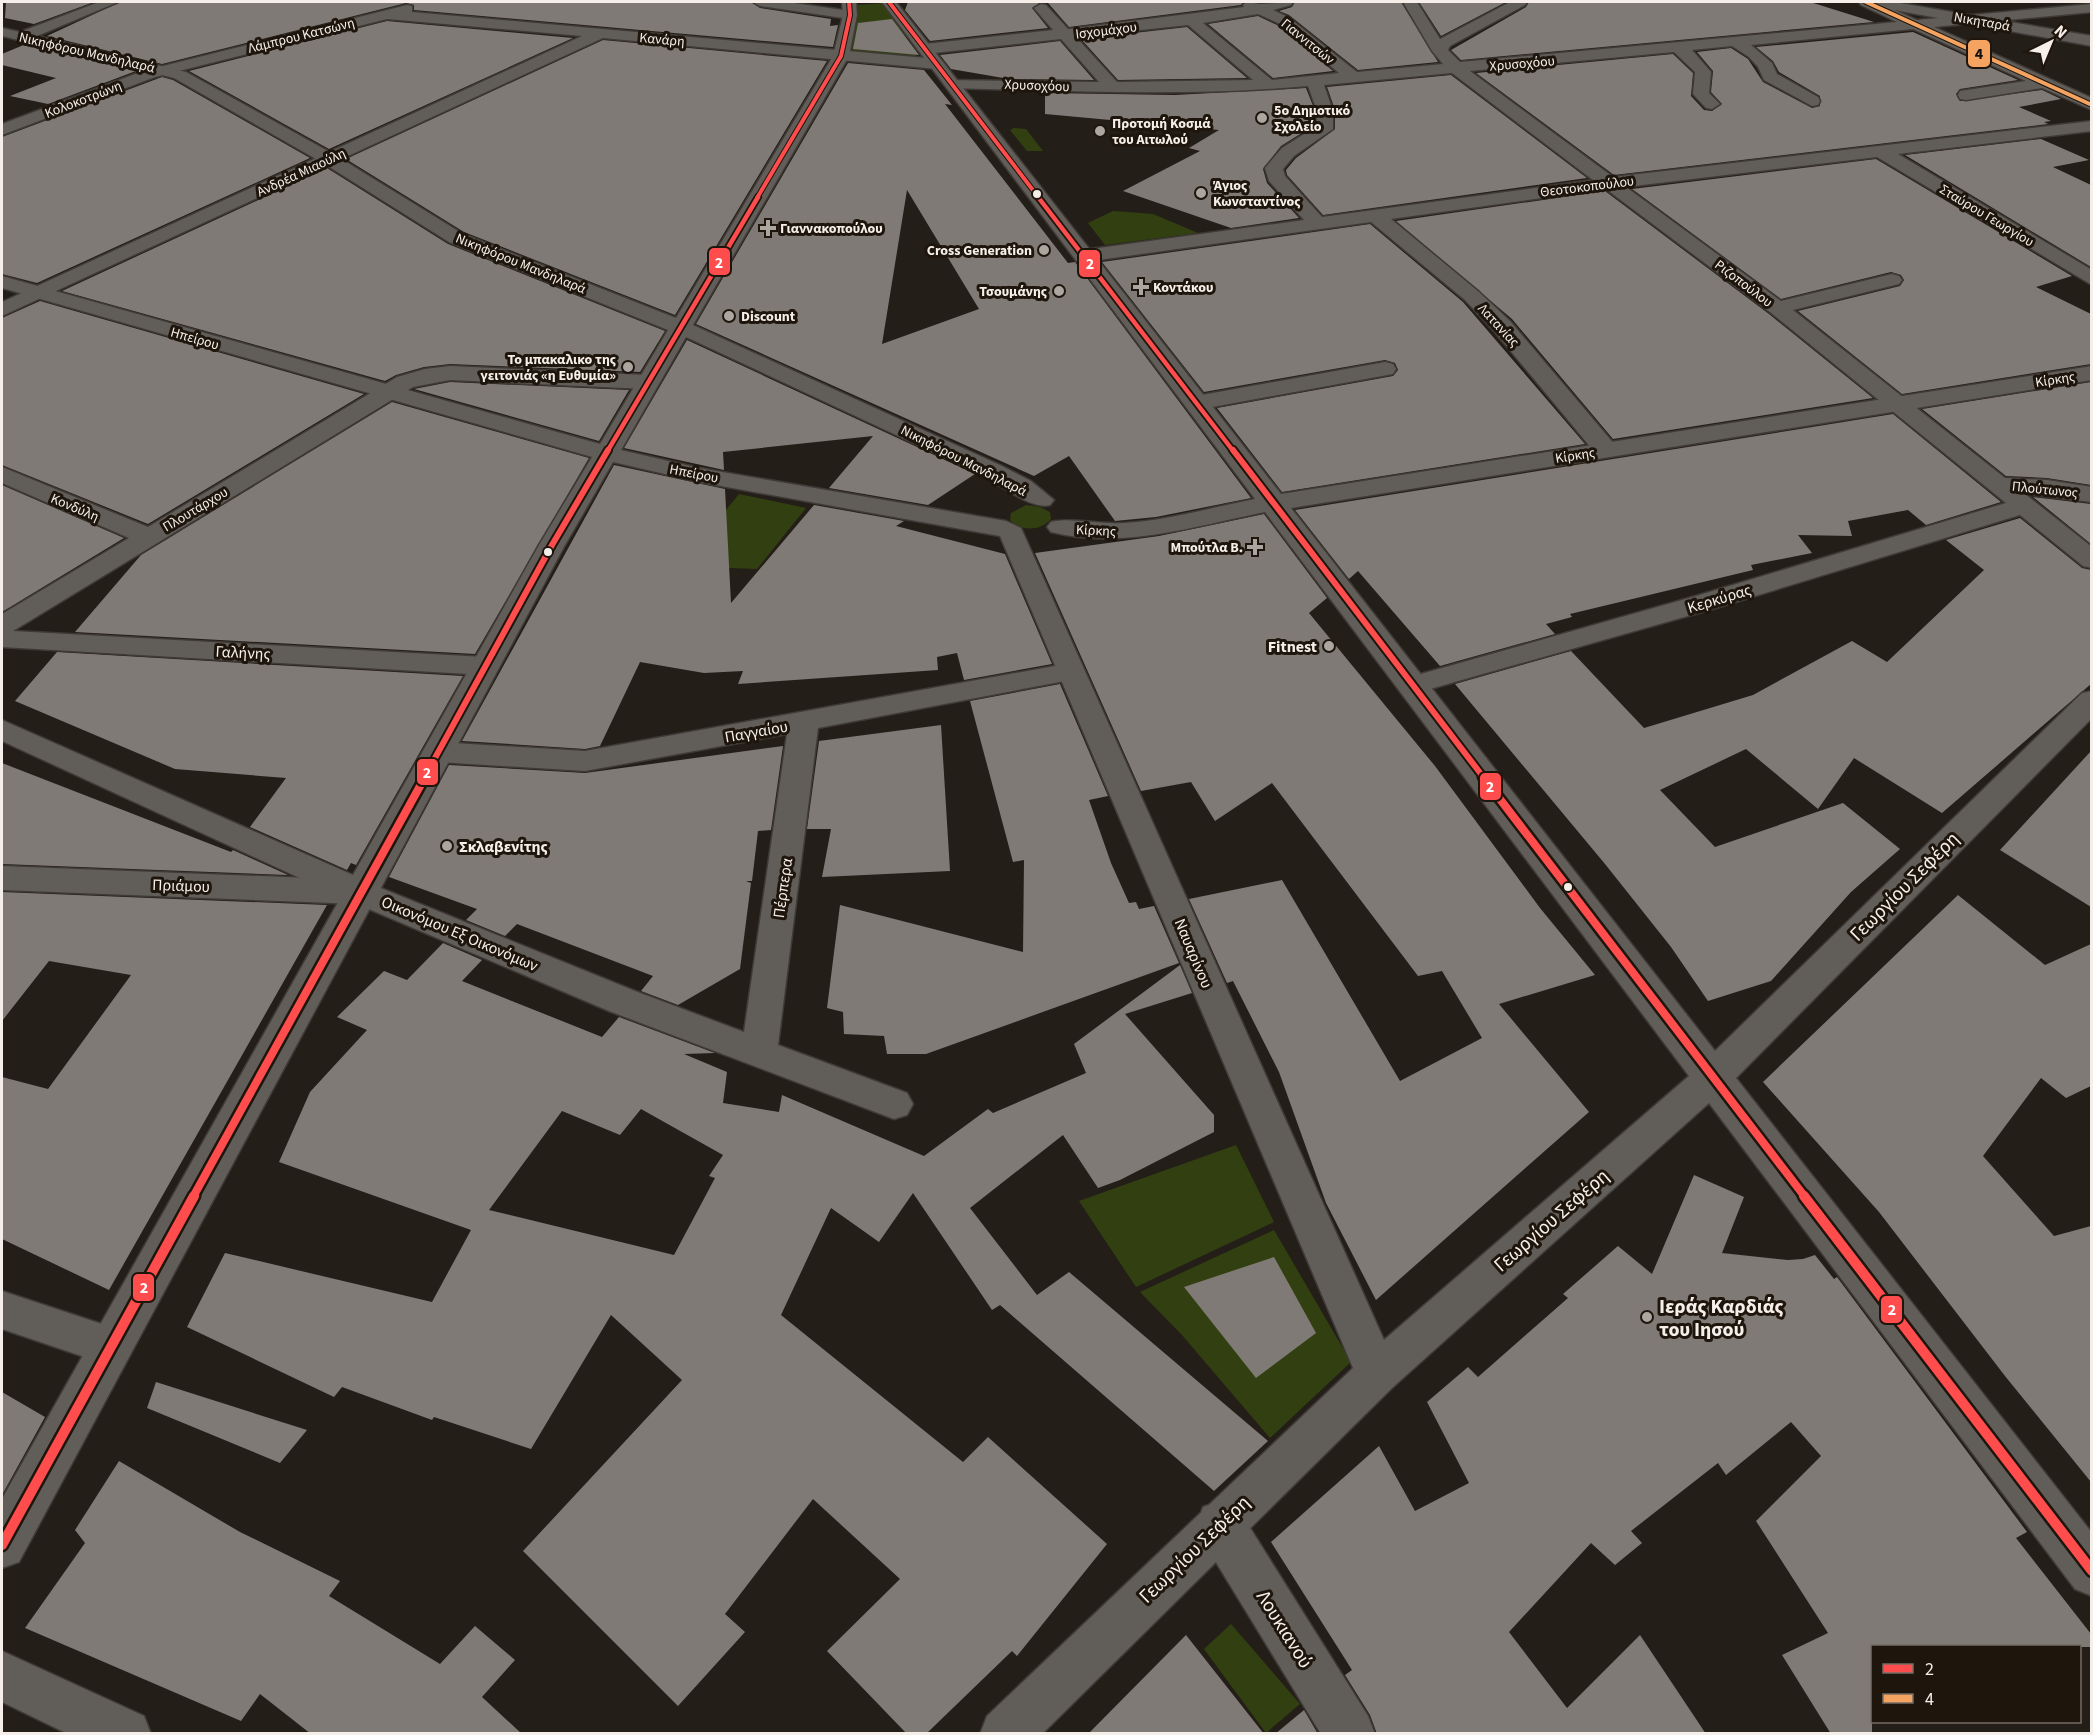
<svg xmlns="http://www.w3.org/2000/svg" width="2093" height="1735" font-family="'Source Sans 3',sans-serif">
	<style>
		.green { fill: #324011 }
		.building { fill: #7f7a75; fill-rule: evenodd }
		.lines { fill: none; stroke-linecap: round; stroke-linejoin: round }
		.street-casing { stroke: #3f3a36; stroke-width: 3 }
		.secondary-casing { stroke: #3f3a36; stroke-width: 3 }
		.street { fill: #615d59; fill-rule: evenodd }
		.secondary { fill: #615d59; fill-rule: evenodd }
		.bus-1-far4-casing { stroke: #1e150c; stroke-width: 6 }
		.bus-1-far3-casing { stroke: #1e150c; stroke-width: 8 }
		.bus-1-far2-casing { stroke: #1e150c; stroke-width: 10 }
		.bus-1-far1-casing { stroke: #1e150c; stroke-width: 13 }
		.bus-1-casing { stroke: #1e150c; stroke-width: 15 }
		.bus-2-casing { stroke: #1e150c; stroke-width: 6 }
		.bus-1-far4 { stroke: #ff4d4d; stroke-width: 4 }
		.bus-1-far3 { stroke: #ff4d4d; stroke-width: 4.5 }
		.bus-1-far2 { stroke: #ff4d4d; stroke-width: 6 }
		.bus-1-far1 { stroke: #ff4d4d; stroke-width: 8 }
		.bus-1 { stroke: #ff4d4d; stroke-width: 10 }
		.bus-2 { stroke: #f4a460; stroke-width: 4 }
		.poi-dot { fill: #aca6a0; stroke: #1e150c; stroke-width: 2 }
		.bus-dot { fill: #f6efe9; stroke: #1e150c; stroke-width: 2 }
		.labels { text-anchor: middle; stroke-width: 6; stroke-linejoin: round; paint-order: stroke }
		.far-street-label { font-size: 14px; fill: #f6efe9; stroke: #1e150c }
		.far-poi-label { font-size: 14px; font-weight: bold; fill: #f6efe9; stroke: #1e150c; text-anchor: start }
		.street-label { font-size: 16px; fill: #f6efe9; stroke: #1e150c }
		.poi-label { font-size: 16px; font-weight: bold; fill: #f6efe9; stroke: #1e150c; text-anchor: end }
		.near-street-label { font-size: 20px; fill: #f6efe9; stroke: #1e150c }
		.near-poi-label { font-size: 20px; font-weight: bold; fill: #f6efe9; stroke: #1e150c; text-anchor: start }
		.line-badge { stroke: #1e150c; stroke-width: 2 }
		.badge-label { font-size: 16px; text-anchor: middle; font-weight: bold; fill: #fff }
		.pale-badge-label { font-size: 16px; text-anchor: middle; font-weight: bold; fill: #111 }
	</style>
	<rect width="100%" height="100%" fill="#241e19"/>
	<g class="green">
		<path d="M885 3 919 60 849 55 856 5Z"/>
		<path d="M1014 128 1026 129 1043 151H1027L1010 130Z"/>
		<path d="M1113 211 1153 214 1198 233 1105 245 1088 223Z"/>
		<path d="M739 494 806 508 757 569 701 567 708 532Z"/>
		<path d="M1026 505 1040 507 1050 512 1051 519C1041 531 1021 532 1010 520L1011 513Z"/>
		<path d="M1236 1145 1274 1222 1136 1287 1079 1201Z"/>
		<path d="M1274 1230 1351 1362 1270 1438 1182 1335 1140 1292Z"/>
		<path d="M1231 1624 1300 1704 1266 1733 1204 1649Z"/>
	</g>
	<g class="building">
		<path d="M6 2H94L34 24 5 18Z"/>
		<path d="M120 2H751L760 8 831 19 830 26 838 25 833 47 414 10V5L406 3 162 64 47 36Z"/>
		<path d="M908 2H1243L1241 5 1069 27 1048 3 1041 2 1032 8 1048 28 930 41 905 10Z"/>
		<path d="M1295 2H1401L1438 62 1358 70 1289 15 1279 11 1292 7Z"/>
		<path d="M1419 2H1506L1441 36Z"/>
		<path d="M1529 2H1810L1874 22 1461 60 1451 50 1526 7Z"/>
		<path d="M1258 16 1277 25 1333 71 1273 78 1208 24Z"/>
		<path d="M892 19 919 55 853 49 858 23Z"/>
		<path d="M387 21 573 38 329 149 189 71Z"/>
		<path d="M1187 27 1247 78 1118 80 1081 39Z"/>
		<path d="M1913 32 2018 80 1960 89 1956 94 1960 101 2042 90 2061 99 2019 107 2051 121 2044 122 2048 124 1614 175 1476 73 1673 54 1693 73 1691 96 1704 110 1712 111 1722 104 1711 92 1713 71 1697 52 1731 48 1748 59 1763 82 1812 108 1820 106V96L1779 72 1773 61 1756 47Z"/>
		<path d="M603 40 827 61 675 315 464 232 346 159Z"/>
		<path d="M1060 41 1094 80 1009 79 951 69 940 55Z"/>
		<path d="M26 44 136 71 48 104 10 96 56 78 2 65V54Z"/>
		<path d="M848 63 924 70 952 105 945 104 1068 263 1075 262 1251 498 1156 517 1115 521 1069 456 1034 476 696 324ZM907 190 979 309 882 344Z"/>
		<path d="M1451 75 1587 178 1323 215 1287 175 1286 170 1296 158 1335 129V110L1327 87Z"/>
		<path d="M162 77 173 80 310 158 37 283 2 274V137Z"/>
		<path d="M1306 88 1315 111 1313 126 1281 146 1263 169 1267 183 1299 218 1231 228 1123 191 1200 151 1189 148 1219 130 1045 114V93L1175 95Z"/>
		<path d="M2041 139 2089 160 2053 167 2091 185V267L1905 155Z"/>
		<path d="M1876 159 2072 276 2036 287 2091 314V364L1902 394 1798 311 1900 286 1904 280 1901 275 1891 272 1781 299 1632 189Z"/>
		<path d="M327 168 448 244 665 331 640 372 450 364 424 367 396 375 385 381 62 291Z"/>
		<path d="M1605 191 1769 314 1873 398 1613 439 1512 319 1396 221Z"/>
		<path d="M1370 224 1463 302 1585 444 1282 492 1217 408 1393 376 1398 370 1395 363 1385 360 1204 392 1102 262Z"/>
		<path d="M40 301 364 394 148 524 2 465V318Z"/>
		<path d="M687 340 975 474 928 505 829 488 873 436 723 452 724 470 624 448Z"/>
		<path d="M450 382 629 390 599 441 414 389Z"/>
		<path d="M2091 382V485L2047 478 2006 476 1922 409Z"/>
		<path d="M392 402 589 458 475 654 75 632 141 555Z"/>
		<path d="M1893 414 2001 502 1926 525 1908 510 1848 521 1852 536 1798 535 1812 553 1751 565 1753 570 1570 614 1572 617 1546 624 1555 634 1440 666 1358 571 1349 579 1295 510Z"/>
		<path d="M614 465 725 489 731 603 814 505 904 521 896 526 1005 554 1052 664 964 680 957 653 937 657 938 670 738 684 743 671 704 673 640 662 600 746 585 749 462 741Z"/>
		<path d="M2 485 124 538 2 612Z"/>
		<path d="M2033 497 2091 504V544Z"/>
		<path d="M1264 514 1327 598 1309 613 1435 766 1540 908 1595 975 1499 1004 1589 1112 1376 1300 1326 1203 1279 1072 1233 981 1227 983 1189 899 1282 880 1400 1081 1482 1038 1442 971 1418 976 1272 783 1215 821 1191 782 1141 791 1035 553 1159 536Z"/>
		<path d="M2020 518 2082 568 2091 570V684L1942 813 1854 758 1818 809 1746 749 1660 790 1715 847 1843 803 1900 849 1851 892 1771 981 1708 1001 1671 947 1605 864 1455 684 1571 651 1644 728 1753 695 1852 641 1887 662 1984 570 1946 540Z"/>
		<path d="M57 652 463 676 356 865 351 863 347 870 250 827 286 778 175 769 15 701Z"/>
		<path d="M1060 684 1108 796 1089 800 1111 863 1129 903 1136 902 1139 909 1154 906 1179 963 926 1054H887L884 1036 844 1034 843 1012 827 1008 840 905 1023 952 1024 860 1013 862 970 701Z"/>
		<path d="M941 725 950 871 822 877 831 829H807L819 741Z"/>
		<path d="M783 746 771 830 758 831 752 881H746L751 883 740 969 678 1005 641 991 653 976 517 924 505 936 466 920 477 909 389 877 449 765 585 773Z"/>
		<path d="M2091 751V907L2000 850Z"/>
		<path d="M2 763 231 852 233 850 288 875 2 864Z"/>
		<path d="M2 892 327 905 109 1290 2 1239V1077L48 1089 131 975 49 961 2 1021Z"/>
		<path d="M1958 895 2045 965 2091 944V1086L2066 1098 2041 1078 1983 1156 2054 1236 2091 1226V1482L2005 1376 1879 1212 1763 1082Z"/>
		<path d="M443 943 482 960 462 981 602 1037 619 1017 715 1053 684 1054 727 1072 723 1103 779 1112 782 1095 924 1156 988 1109 993 1113 1086 1073 1074 1044 1180 965 1192 993 1125 1014 1214 1115V1132L1120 1180 1098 1188 1063 1135 970 1208 1037 1295 1069 1272 1268 1441 1214 1491 1000 1305 992 1310 913 1193 879 1242 831 1208 781 1315 963 1462 988 1437 1107 1544 1017 1656 1012 1651 926 1734H907L827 1651 900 1579 813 1499 725 1614 745 1632 678 1706 523 1551 682 1380 611 1315 531 1449 434 1417 432 1420 342 1387 334 1397 187 1327 225 1253 432 1302 471 1230 279 1162 310 1092 367 1030 337 1017 384 971 407 980ZM641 1109 723 1155 709 1176 715 1178 674 1255 489 1210 562 1111 620 1135Z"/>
		<path d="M1694 1175 1744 1197 1722 1253 1788 1260 1803 1259 1815 1255 1834 1279 1837 1277 2027 1532 2016 1538 2091 1634V1647H1872V1734H1831L1782 1655 1828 1633 1756 1521 1821 1456 1791 1422 1726 1475 1718 1463 1631 1531 1642 1543 1615 1565 1591 1543 1509 1632 1567 1708 1640 1635 1706 1734H1377L1370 1715 1345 1675 1352 1670 1271 1542 1379 1446 1415 1511 1469 1483 1427 1402 1468 1367 1478 1377 1568 1298 1563 1294 1618 1246 1652 1274Z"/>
		<path d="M1274 1257 1316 1333 1256 1378 1184 1287Z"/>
		<path d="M156 1382 307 1430 280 1463 147 1408Z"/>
		<path d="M2 1392 45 1417 2 1495Z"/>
		<path d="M119 1461 240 1532 340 1581 329 1596 440 1664 475 1626 515 1660 482 1697 522 1734H311L260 1694 241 1721 25 1628 85 1543 75 1530Z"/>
		<path d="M1186 1635 1264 1734H1088Z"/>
		<path d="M1304 1710 1318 1734H1275Z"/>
	</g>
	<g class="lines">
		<defs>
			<g id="street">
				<path d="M753 2H787L850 11 857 15 850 19 760 6Z"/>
				<path d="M1246 2 1261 4 1293 2 1291 5 1273 10 1288 17 1357 72 1443 64 1432 51 1403 2H1417L1440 39 1510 2H1527L1525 5 1450 46 1448 50 1460 62 1897 22 1861 5 1859 2H1877L1917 20 2092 4V12L1934 27 2092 98V110L2042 88 1966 100 1960 99 1958 95 1960 91 2026 81 1913 29 1751 45 1772 63 1777 74 1818 97 1820 101 1818 105 1812 106 1764 80 1758 67 1749 57 1732 46 1692 50 1711 72 1709 93 1720 104 1712 109 1706 108 1693 94 1695 72 1674 52 1470 71 1613 177 2092 121V131L1898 154 2092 270V285L1877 157 1626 187 1781 301 1892 274 1899 276 1902 280 1899 284 1793 310 2005 478 2047 480 2092 487V502L2025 494 2092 547V568L2083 566 2020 515 1716 608 1423 691 1413 694 1403 691 1398 685 1403 679 1696 596 2006 503 1770 312 1606 189 1391 219 1479 292 1510 321 1615 445 1618 450 1615 455 1606 457 1597 455 1494 331 1465 300 1371 222 1084 262 1077 260 1074 256 1077 252 1084 250 1304 220 1269 181 1265 168 1282 148 1315 127 1317 111 1308 86C1190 97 1070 91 951 88L943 83 945 80 1099 82 1061 39 925 54 917 49 925 44 1053 30 1034 8 1041 4 1046 5 1068 29 1244 7 1243 5ZM1258 14 1278 23 1339 73 1272 80 1203 23ZM1188 25 1253 80 1117 82 1076 37ZM1452 73 1593 180 1322 217 1285 176 1283 169 1294 156 1333 129V111L1324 85Z"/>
				<path d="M407 5 412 6V12L937 59 945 64 937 69 603 38 2 316V302L582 36 387 19 155 77 2 135V124L143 71Z"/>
				<path d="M1385 362 1393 364 1396 369 1393 374 1196 410 1188 408 1184 403 1188 398 1196 396Z"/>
				<path d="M450 366 647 375 655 377 658 382 655 387 647 389 450 380 413 387 13 631 485 657 495 660 499 666 495 672 485 675 2 647V614L129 538 2 483V467L148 527 397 377 425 369Z"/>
				<path d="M1071 663 1081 666 1085 672 1081 678 818 728 778 1045 907 1093 913 1104 907 1115 894 1119 609 1011 357 904 2 890V866L361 880 635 991 744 1032 787 734 585 771 438 762 427 759 423 752 427 745 438 742 585 751Z"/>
				<path d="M2 1291 126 1332 133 1346 126 1360 111 1366 2 1329Z"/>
				<path d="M1220 1501 1237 1507 1368 1716 1375 1734H1321L1203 1541 1197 1524 1203 1507Z"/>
			</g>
			<g id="secondary">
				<path d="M99 2H118L37 36 186 72 335 155 463 234 676 318 833 56 843 15 842 2H856L857 15 849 56 693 325 1000 465 1031 481 1054 500 1050 505C1032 510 1000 485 982 475L686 337 621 450 699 468 1006 521 1021 528 1384 1340 1689 1076 1265 512C1195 526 1122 550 1051 532L1047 527 1051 522C1069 517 1102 525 1124 523 1165 521 1214 507 1255 499L882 2H896L1281 494 2092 366V380L1291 508 1715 1051 2082 693 2092 691V718L1736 1078 2092 1533V1596L2075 1589 1709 1103 1392 1388 1042 1734H980L987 1716 1353 1368 1000 536 699 482 613 462 565 545 19 1562 2 1568V1499L341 897 2 741V720L353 875 539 545 592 457 2 288V276L600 444 668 330 449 242 323 163 174 78 2 36V28L20 32Z"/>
				<path d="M1865 2H1894L2092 36V46L1872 6Z"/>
				<path d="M2 1651 144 1716 151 1734H68L2 1702Z"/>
			</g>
		</defs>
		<use href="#street" class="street-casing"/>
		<use href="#secondary" class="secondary-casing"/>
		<use href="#street" class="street"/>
		<use href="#secondary" class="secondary"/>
		<defs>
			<g id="bus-1-far4">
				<path d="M889 2 1039 198"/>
				<path d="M757 198 841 56 850 15 849 2"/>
			</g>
			<g id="bus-1-far3">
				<path d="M1038 197 1234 452"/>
				<path d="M607 452 758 197"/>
			</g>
			<g id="bus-1-far2">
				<path d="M1233 450 1484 778"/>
				<path d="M424 778 552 545 608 450"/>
			</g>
			<g id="bus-1-far1">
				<path d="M1483 777 1805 1197"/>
				<path d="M193 1197 425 777"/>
			</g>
			<g id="bus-1">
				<path d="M1804 1196 2092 1571"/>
				<path d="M2 1545 194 1196"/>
			</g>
			<path id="bus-2" d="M1866 2 2092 105"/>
		</defs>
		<use href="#bus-1-far4" class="bus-1-far4-casing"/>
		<use href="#bus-1-far3" class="bus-1-far3-casing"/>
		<use href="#bus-1-far2" class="bus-1-far2-casing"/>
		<use href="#bus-1-far1" class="bus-1-far1-casing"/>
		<use href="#bus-1" class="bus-1-casing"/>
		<use href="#bus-2" class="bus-2-casing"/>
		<use href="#bus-1-far4" class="bus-1-far4"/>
		<use href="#bus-1-far3" class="bus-1-far3"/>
		<use href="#bus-1-far2" class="bus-1-far2"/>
		<use href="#bus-1-far1" class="bus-1-far1"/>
		<use href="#bus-1" class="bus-1"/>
		<use href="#bus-2" class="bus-2"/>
	</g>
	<g class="poi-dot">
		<circle cx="1262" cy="118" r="6"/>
		<circle cx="1100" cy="131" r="6"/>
		<circle cx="1201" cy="193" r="6"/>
		<path d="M765 219h6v6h6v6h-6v6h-6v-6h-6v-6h6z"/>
		<circle cx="1044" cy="250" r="6"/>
		<path d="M1138 278h6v6h6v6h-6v6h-6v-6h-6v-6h6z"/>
		<circle cx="1059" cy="291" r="6"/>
		<circle cx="729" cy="316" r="6"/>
		<circle cx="628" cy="367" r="6"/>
		<path d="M1252 538h6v6h6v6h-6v6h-6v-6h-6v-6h6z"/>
		<circle cx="1329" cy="646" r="6"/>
		<circle cx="447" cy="846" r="6"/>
		<circle cx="1647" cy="1317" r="6"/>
	</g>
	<g class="bus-dot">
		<circle cx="1037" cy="194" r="5"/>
		<circle cx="548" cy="552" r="5"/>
		<circle cx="1568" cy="887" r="5"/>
	</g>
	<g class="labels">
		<g class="far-street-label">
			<text transform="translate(1982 21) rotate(10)" y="5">Νικηταρά</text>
			<text transform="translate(1106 30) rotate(-7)" y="5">Ισχομάχου</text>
			<text transform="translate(301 35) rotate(-14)" y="5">Λάμπρου Κατσώνη</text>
			<text transform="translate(662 39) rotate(5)" y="5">Κανάρη</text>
			<text transform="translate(1308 41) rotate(39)" y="5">Γιαννιτσών</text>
			<text transform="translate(87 52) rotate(13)" y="5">Νικηφόρου Μανδηλαρά</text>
			<text transform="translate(1522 63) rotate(-5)" y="5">Χρυσοχόου</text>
			<text transform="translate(1037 85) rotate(2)" y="5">Χρυσοχόου</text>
			<text transform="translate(83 99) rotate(-21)" y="5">Κολοκοτρώνη</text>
			<text transform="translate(301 172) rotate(-25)" y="5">Ανδρέα Μιαούλη</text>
			<text transform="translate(1587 186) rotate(-7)" y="5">Θεοτοκοπούλου</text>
			<text transform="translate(1987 215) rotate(31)" y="5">Σταύρου Γεωργίου</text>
			<text transform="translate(521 263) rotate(22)" y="5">Νικηφόρου Μανδηλαρά</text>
			<text transform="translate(1744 283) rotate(37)" y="5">Ριζοπούλου</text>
			<text transform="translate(1499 325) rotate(47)" y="5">Λατανίας</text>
			<text transform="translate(195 338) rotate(16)" y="5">Ηπείρου</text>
			<text transform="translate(2055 379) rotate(-9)" y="5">Κίρκης</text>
			<text transform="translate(1575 455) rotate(-9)" y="5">Κίρκης</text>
			<text transform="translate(964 460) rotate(27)" y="5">Νικηφόρου Μανδηλαρά</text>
			<text transform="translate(694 473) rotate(11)" y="5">Ηπείρου</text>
			<text transform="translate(2045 489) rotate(6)" y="5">Πλούτωνος</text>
			<text transform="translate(75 507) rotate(23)" y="5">Κονδύλη</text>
			<text transform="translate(195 509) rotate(-31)" y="5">Πλουτάρχου</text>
			<text transform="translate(1096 530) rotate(3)" y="5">Κίρκης</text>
		</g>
		<g class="far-poi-label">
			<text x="1274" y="115">5ο Δημοτικό<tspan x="1274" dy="16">Σχολείο</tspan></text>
			<text x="1112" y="128">Προτομή Κοσμά<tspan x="1112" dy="16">του Αιτωλού</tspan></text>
			<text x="1213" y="190">Άγιος<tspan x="1213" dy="16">Κωνσταντίνος</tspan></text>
			<text x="780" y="233">Γιαννακοπούλου</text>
			<text x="1032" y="255" text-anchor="end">Cross Generation</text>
			<text x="1153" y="292">Κοντάκου</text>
			<text x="1047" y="296" text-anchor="end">Τσουμάνης</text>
			<text x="741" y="321">Discount</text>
			<text x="616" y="364" text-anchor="end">Το μπακαλικο της<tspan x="616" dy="16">γειτονιάς «η Ευθυμία»</tspan></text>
			<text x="1243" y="552" text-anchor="end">Μπούτλα Β.</text>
		</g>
		<g class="street-label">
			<text transform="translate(1719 598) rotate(-17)" y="6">Κερκύρας</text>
			<text transform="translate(243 652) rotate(3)" y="6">Γαλήνης</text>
			<text transform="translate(756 731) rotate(-10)" y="6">Παγγαίου</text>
			<text transform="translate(181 885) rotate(2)" y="6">Πριάμου</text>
			<text transform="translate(782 888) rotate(-82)" y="6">Πέρπερα</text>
			<text transform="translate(460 933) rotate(23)" y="6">Οικονόμου Εξ Οικονόμων</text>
			<text transform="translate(1194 953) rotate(67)" y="6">Ναυαρίνου</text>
		</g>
		<g class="poi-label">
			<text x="1317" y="652">Fitnest</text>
			<text x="459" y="852" text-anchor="start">Σκλαβενίτης</text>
		</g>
		<g class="near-street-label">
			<text transform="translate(1904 886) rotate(-45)" y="7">Γεωργίου Σεφέρη</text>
			<text transform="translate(1551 1220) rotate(-41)" y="7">Γεωργίου Σεφέρη</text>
			<text transform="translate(1194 1549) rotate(-44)" y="7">Γεωργίου Σεφέρη</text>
			<text transform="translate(1285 1629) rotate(58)" y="7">Λουκιανού</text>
		</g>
		<g class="near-poi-label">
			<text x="1659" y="1313">Ιεράς Καρδιάς<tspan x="1659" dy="23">του Ιησού</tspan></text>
		</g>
	</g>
	<g class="line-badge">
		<rect x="1967" y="39" width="24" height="29" rx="6" fill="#f4a460"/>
		<rect x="708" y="247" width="23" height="29" rx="6" fill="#ff4d4d"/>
		<rect x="1078" y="249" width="23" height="29" rx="6" fill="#ff4d4d"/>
		<rect x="416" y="758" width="23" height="28" rx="6" fill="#ff4d4d"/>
		<rect x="1479" y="772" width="23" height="29" rx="6" fill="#ff4d4d"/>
		<rect x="132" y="1273" width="23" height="29" rx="6" fill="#ff4d4d"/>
		<rect x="1880" y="1295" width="23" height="29" rx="6" fill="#ff4d4d"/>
	</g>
	<g class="badge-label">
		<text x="719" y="268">2</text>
		<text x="1090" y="269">2</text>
		<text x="427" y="778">2</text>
		<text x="1490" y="792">2</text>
		<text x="144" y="1293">2</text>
		<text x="1892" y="1315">2</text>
	</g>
	<g class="pale-badge-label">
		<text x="1979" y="59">4</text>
	</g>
	<rect width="2093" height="1735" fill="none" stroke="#f6efe9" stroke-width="6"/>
	<rect x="1871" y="1645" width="210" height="78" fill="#1e150c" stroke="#746c64" stroke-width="1.5"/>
	<rect x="1883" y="1664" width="30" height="9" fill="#ff4d4d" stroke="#746c64" stroke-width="1.5"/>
	<text x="1925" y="1675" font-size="18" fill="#f6efe9">2</text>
	<rect x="1883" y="1694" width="30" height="9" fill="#f4a460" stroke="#746c64" stroke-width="1.5"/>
	<text x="1925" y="1705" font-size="18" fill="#f6efe9">4</text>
	<g transform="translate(2051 42) rotate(43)" stroke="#1e150c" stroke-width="4.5" paint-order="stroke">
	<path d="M0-4.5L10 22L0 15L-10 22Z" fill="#f6efe9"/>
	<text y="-9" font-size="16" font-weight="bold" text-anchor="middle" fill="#f6efe9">N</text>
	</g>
</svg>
